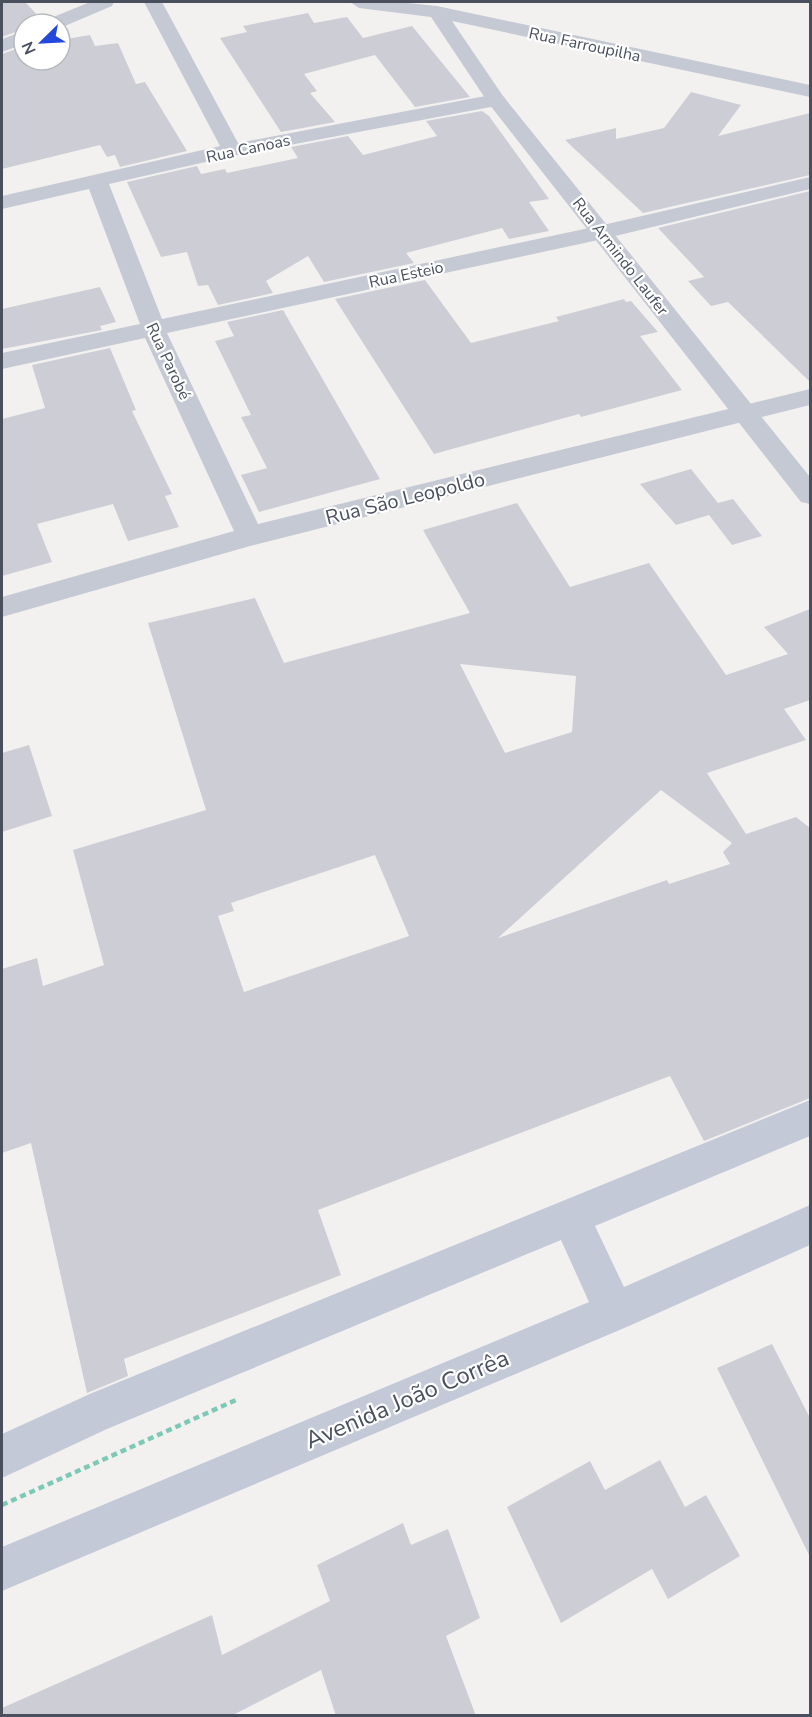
<svg xmlns="http://www.w3.org/2000/svg" width="812" height="1717" font-family="'Nunito Sans',sans-serif">
	<style>
		.building { fill: #cdced5; fill-rule: evenodd }
		.lines { fill: none; stroke-linecap: round; stroke-linejoin: round }
		.path { stroke: #7cc9b6; stroke-width: 4.5; stroke-dasharray: 6 4; stroke-linecap: butt }
		.minor { fill: #c5c9d4; fill-rule: evenodd }
		.tertiary { fill: #c5c9d4; fill-rule: evenodd }
		.secondary { fill: #c4c9d8; fill-rule: evenodd }
		.labels { text-anchor: middle; stroke-width: 4.5; stroke-linejoin: round; paint-order: stroke }
		.far-street-label { font-size: 16px; fill: #494f5d; stroke: #fff }
		.street-label { font-size: 20px; fill: #494f5d; stroke: #fff }
		.near-street-label { font-size: 24px; fill: #494f5d; stroke: #fff }
	</style>
	<rect width="100%" height="100%" fill="#f3f1f0"/>
	<g class="building">
		<path d="M2 2H25L43 21 42 24H24V29L2 37Z"/>
		<path d="M308 13 314 23 347 17 363 38 412 26 470 97 415 107 375 55 304 74 317 91 310 93 335 122 281 132 220 38 247 32 243 26Z"/>
		<path d="M90 35 95 46 118 43 136 84 145 82 187 151 120 167 115 155 107 157 100 145 2 169V54L24 46V60H60V40Z"/>
		<path d="M691 92 741 105 718 136 810 113V175L643 213 565 140 616 128V139L664 128Z"/>
		<path d="M482 111 489 116 549 199 529 202 549 231 509 239 502 228 406 253 414 263 324 282 308 256 266 281 273 293 218 305 208 285 198 286 187 252 161 257 127 182 197 166 201 174 225 169 227 173 298 158 291 147 348 136 363 155 437 136 426 121Z"/>
		<path d="M810 191V382L728 302 711 306 688 281 704 277 658 228Z"/>
		<path d="M425 280 471 343 559 321 556 317 624 299 626 302 631 301 658 332 640 336 682 390 581 417 579 414 434 454 335 299Z"/>
		<path d="M100 287 116 322 100 326 102 330 2 349V309Z"/>
		<path d="M283 310 380 479 259 512 241 475 267 468 241 417 251 415 215 341 234 336 227 322Z"/>
		<path d="M110 348 136 410 132 411 172 494 165 496 179 527 128 541 113 504 37 524 52 562 2 576V419L45 408 32 365Z"/>
		<path d="M691 469 718 503 733 499 762 536 732 545 709 515 676 525 640 484Z"/>
		<path d="M517 503 570 587 649 563 726 675 788 654 764 627 810 609V700L784 709 806 740 707 773 746 834 796 817 810 828V1098L704 1141 670 1076 318 1210 341 1275 124 1359 128 1376 87 1393 31 1143 2 1153V969L37 958 43 986 104 965 73 850 206 810 148 623 255 598 284 663 470 613 423 530ZM460 664 576 676 572 732 505 753ZM661 790 732 843 723 852 730 864 669 884 667 880 498 938ZM375 855 409 936 244 992 218 916 234 911 231 903Z"/>
		<path d="M29 745 52 816 2 832V753Z"/>
		<path d="M772 1344 810 1418V1557L717 1368Z"/>
		<path d="M660 1460 685 1507 706 1495 740 1556 668 1599 652 1569 561 1623 507 1507 590 1461 605 1490Z"/>
		<path d="M403 1523 411 1545 448 1529 480 1618 446 1636 476 1716H336L321 1670 231 1716H2V1708L212 1615 222 1655 330 1601 317 1565Z"/>
	</g>
	<g class="lines">
		<path class="path" d="M2 1505 236 1400"/>
		<path class="minor" d="M144 2H162L238 143 496 94 503 96 506 100 503 104 496 106 232 156 109 184 162 319 603 225 810 177V189L603 239 167 333 258 524 810 389V405L250 546 2 617V597L234 531 145 338 2 369V353L140 324 89 189 2 209V196L220 146Z"/>
		<g class="tertiary">
			<path d="M90 2H114L112 6 60 28V24H44L46 20Z"/>
			<path d="M350 2H398L437 6 810 85V97L452 21 503 96 810 477V504L801 502 489 104 431 17 359 8Z"/>
			<path d="M24 31V44L2 52V39Z"/>
		</g>
		<path class="secondary" d="M810 1100V1136L595 1226 624 1287 810 1205V1245L629 1326 2 1591V1547L589 1302 561 1240 107 1429 2 1478V1434L92 1393Z"/>
	</g>
	<g class="labels">
		<g class="far-street-label">
			<text transform="translate(585 44) rotate(12)" y="6">Rua Farroupilha</text>
			<text transform="translate(248 148) rotate(-12)" y="6">Rua Canoas</text>
			<text transform="translate(621 256) rotate(52)" y="6">Rua Armindo Laufer</text>
			<text transform="translate(406 274) rotate(-12)" y="6">Rua Esteio</text>
			<text transform="translate(169 361) rotate(65)" y="6">Rua Parobé</text>
		</g>
		<g class="street-label">
			<text transform="translate(405 498) rotate(-14)" y="7">Rua São Leopoldo</text>
		</g>
		<g class="near-street-label">
			<text transform="translate(407 1399) rotate(-23)" y="8">Avenida João Corrêa</text>
		</g>
	</g>
	<rect width="812" height="1717" fill="none" stroke="#494f5d" stroke-width="6"/>
	<g transform="translate(42 42) rotate(246)"><circle r="28" fill="#ffffff" stroke="#b6b9be" stroke-width="1.5"/>
	<path d="M0-4.5L10 22L0 15L-10 22Z" fill="#2448d9"/>
	<text y="-9" font-size="16" font-weight="bold" text-anchor="middle" fill="#494f5d">N</text>
	</g>
</svg>
